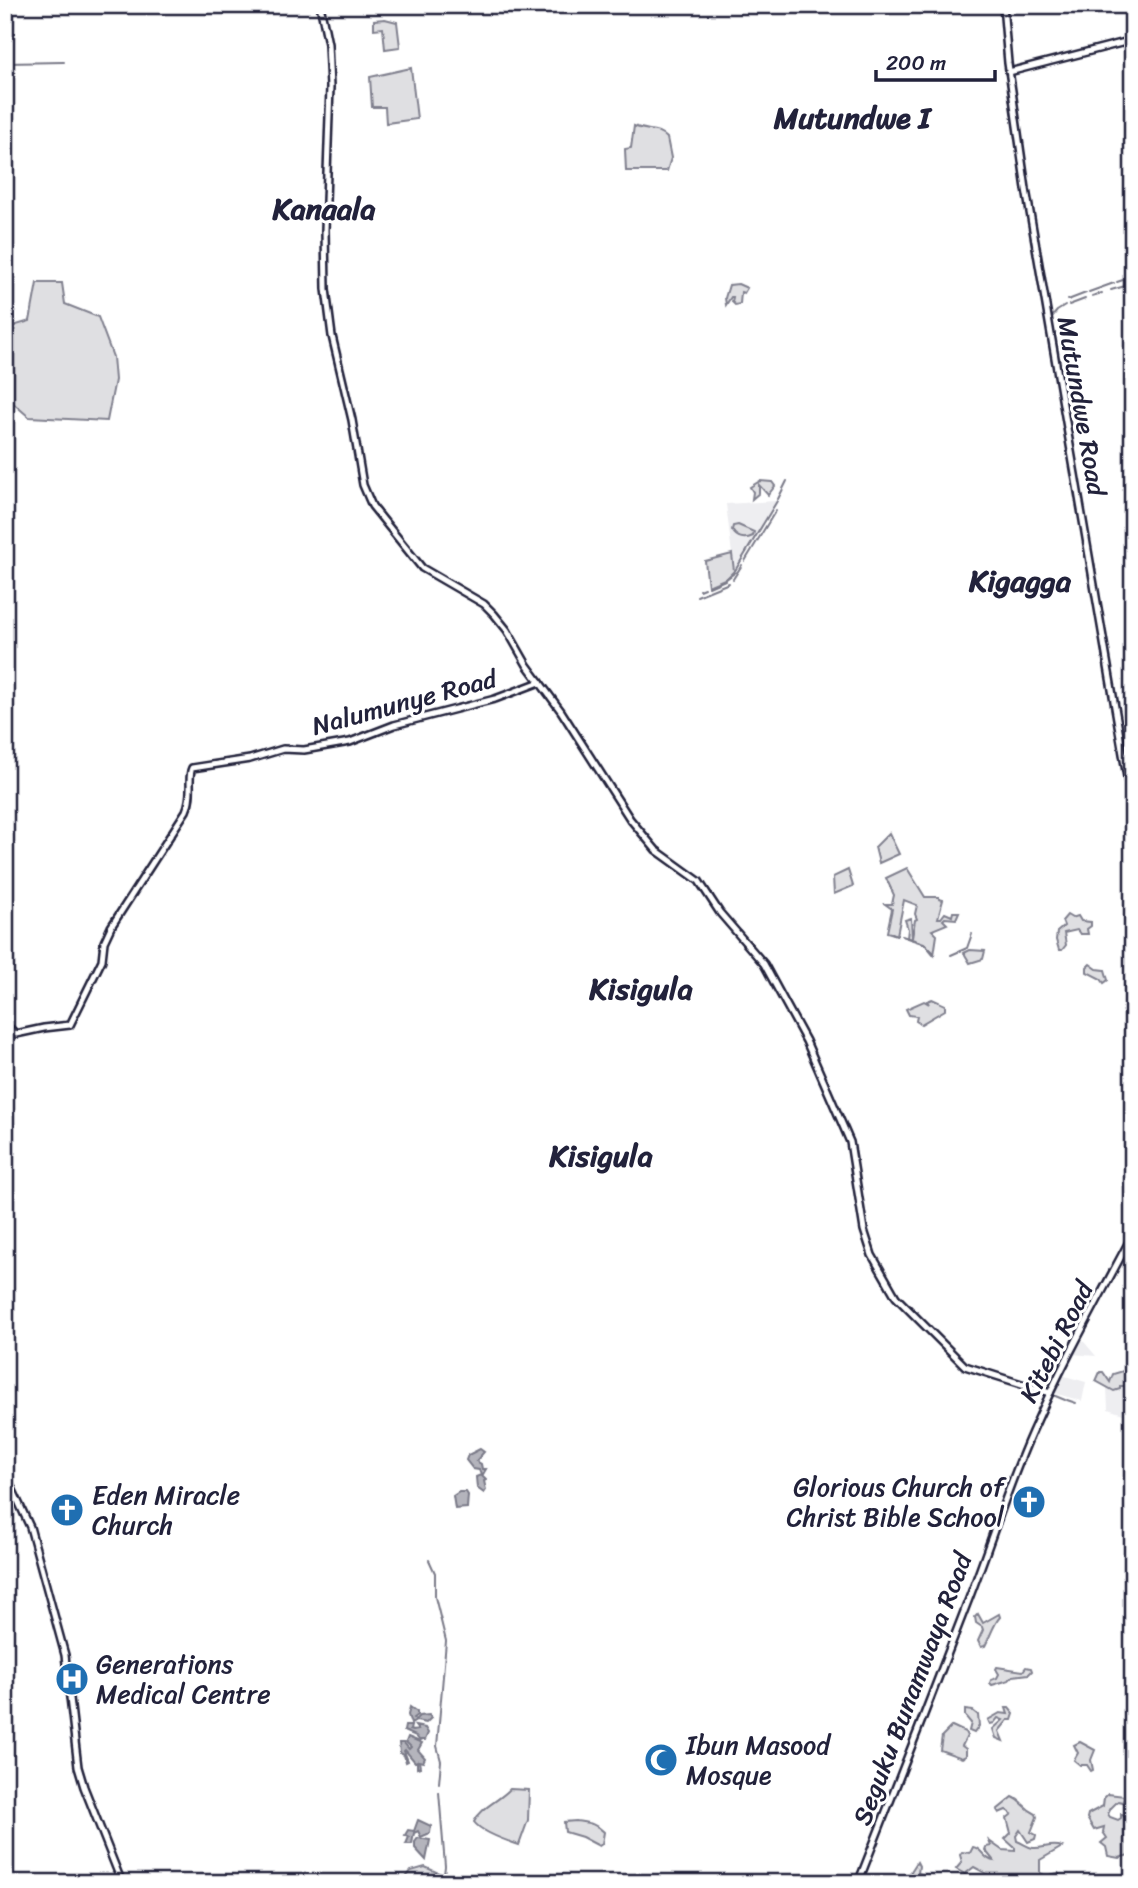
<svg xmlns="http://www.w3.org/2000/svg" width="1138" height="1888" font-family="Sriracha,sans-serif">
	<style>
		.built { fill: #eeeef1 }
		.green { fill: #dfdfe2; stroke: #80808e; stroke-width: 2 }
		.water { fill: #b4b4bc; stroke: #7a7a88; stroke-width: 2 }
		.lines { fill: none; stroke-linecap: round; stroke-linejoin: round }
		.stream { stroke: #7a7a88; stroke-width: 2 }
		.tertiary-casing { stroke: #22223b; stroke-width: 10 }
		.secondary-casing { stroke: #22223b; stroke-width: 10 }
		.tertiary { stroke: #fff; stroke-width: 5 }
		.secondary { stroke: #fff; stroke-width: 5 }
		.labels { text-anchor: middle; stroke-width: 6; stroke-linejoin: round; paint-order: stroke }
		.street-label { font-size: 26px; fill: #22223b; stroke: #fff }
		.poi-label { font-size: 26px; fill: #22223b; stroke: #fff; text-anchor: start }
		.quarter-label { font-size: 30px; font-weight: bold; fill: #22223b; stroke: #fff }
	</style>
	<rect width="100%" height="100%" fill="#fff"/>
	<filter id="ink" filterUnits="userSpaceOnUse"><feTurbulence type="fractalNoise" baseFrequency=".0143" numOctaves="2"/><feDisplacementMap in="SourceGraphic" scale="14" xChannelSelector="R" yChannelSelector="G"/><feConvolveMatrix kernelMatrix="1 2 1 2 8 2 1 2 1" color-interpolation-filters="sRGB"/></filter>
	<g filter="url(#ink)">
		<g class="built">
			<path d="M776 501 734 571 726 504Z"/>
			<path d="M1079 1338 1085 1343 1096 1356 1072 1354Z"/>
			<path d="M1061 1375 1086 1382 1082 1401 1054 1393Z"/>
			<path d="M1120 1386H1133V1409L1129 1416 1108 1409 1107 1388 1120 1389Z"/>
		</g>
		<g class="green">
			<path d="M385 19 397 22 400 47 385 49 383 28 374 29V20Z"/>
			<path d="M411 68 417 119 386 123 385 107H372L370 77Z"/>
			<path d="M634 126C647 132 657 127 667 138L671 158 667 171H626L625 149 631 148Z"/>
			<path d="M37 283H62L65 304 98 317 113 357 115 380 107 421 29 417 5 396V344L13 326 30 321Z"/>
			<path d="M738 284 747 288 744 293 741 292 740 304 735 305 732 302 733 297H731L726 305 725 298 729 285Z"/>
			<path d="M760 481 772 482 775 486 768 495 759 485V493L752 499 753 492 750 487Z"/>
			<path d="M738 525 754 532 753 536C745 540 737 539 732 530L733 526Z"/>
			<path d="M732 554 734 571 727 578 708 586 705 561Z"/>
			<path d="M889 833 899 854 879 863 875 847Z"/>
			<path d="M907 868 925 897H939V899L943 900 938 918H941L945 913 952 916 953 912H959L956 919 945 918 943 920 947 924 932 930 937 935 934 955 925 944 907 938 908 929 905 920 911 918 912 938 915 920 917 919 915 914 917 905 904 900 897 935 887 932 892 909 885 904H892L894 895 886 878Z"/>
			<path d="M848 870 853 886 834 894 833 877Z"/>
			<path d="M1067 915 1072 918 1078 916 1081 921 1091 922V926L1087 929 1088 934H1080L1077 930 1064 933 1066 945 1062 950H1059L1056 940 1057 932 1064 926 1062 921Z"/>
			<path d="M970 950 985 951 983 959 970 963 964 953Z"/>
			<path d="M1090 964 1097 969 1105 970 1108 980 1104 983 1101 979 1087 972V967Z"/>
			<path d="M932 999 945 1005V1010L921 1024 916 1021 917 1016 909 1015 906 1009 924 1001 929 1004 927 1001Z"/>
			<path d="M1133 1368V1386H1120V1389L1114 1391 1096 1381 1100 1372H1103L1110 1382 1113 1374Z"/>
			<path d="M978 1614 983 1623 999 1614 1000 1617C994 1623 990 1637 985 1646L981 1647 978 1641 983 1630 982 1627 976 1623 975 1617Z"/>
			<path d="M997 1667 1023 1671 1026 1667 1031 1668 1032 1671 1029 1674 1013 1676 1009 1680 992 1685 990 1683 991 1680 997 1678 999 1674 996 1669Z"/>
			<path d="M1006 1708H1009L1014 1714 1012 1720H1008L999 1731 1003 1741 996 1738 993 1729 1003 1720 998 1718 994 1723 990 1724 988 1720 1000 1713 1008 1714Z"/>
			<path d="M965 1710 973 1711 978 1715 979 1726 974 1733 969 1731 971 1723 965 1716Z"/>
			<path d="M952 1726 965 1732 967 1736 962 1746 966 1749V1756L962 1758 940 1750 942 1736Z"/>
			<path d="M1080 1742 1095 1750 1091 1760 1093 1770 1091 1771 1087 1765H1080L1074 1760 1078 1753 1074 1745Z"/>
			<path d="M510 1789 529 1790 528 1820 519 1845C507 1841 482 1833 474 1822 481 1807 499 1801 510 1789Z"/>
			<path d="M1108 1794 1125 1796 1123 1802 1118 1801 1111 1808 1108 1814 1110 1817 1118 1820 1121 1818V1814L1125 1817 1132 1810 1133 1820 1127 1833 1133 1839 1132 1854 1119 1858 1108 1856 1106 1847 1101 1843 1107 1838 1103 1832 1104 1827 1094 1830 1087 1818 1088 1814 1103 1806 1104 1798Z"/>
			<path d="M1013 1797C1023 1801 1023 1808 1036 1814L1037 1817 1031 1832 1036 1835 1035 1839 1028 1842 1020 1830 1016 1836 1017 1841C1023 1843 1027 1847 1033 1848 1044 1849 1051 1843 1062 1847L1040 1860V1873L1046 1876 1058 1873 1061 1878 1050 1883H980L989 1875 974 1867 965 1874 956 1869 962 1862 960 1855 962 1852 970 1853 973 1847C982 1848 984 1860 994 1861L985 1850 986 1847 991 1846 989 1841 1002 1850 1015 1851V1848L1005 1839 1011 1833 1007 1818 1012 1814 1006 1810 999 1813 997 1810Z"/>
			<path d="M576 1821C589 1823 595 1823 604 1832L602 1844 599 1846 582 1837 565 1832 564 1822Z"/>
			<path d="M917 1862 919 1866 918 1873 926 1876 925 1883H909L910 1873Z"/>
			<path d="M425 1867 461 1883H405L404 1880 411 1871Z"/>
		</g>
		<g class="water">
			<path d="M480 1449 484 1452 476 1461 481 1464 482 1469H486L482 1476 486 1480 484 1481 486 1490 484 1493 477 1488 476 1477 481 1475 479 1470 473 1469 466 1460 468 1455Z"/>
			<path d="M459 1492H466L468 1495 467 1508 455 1509 453 1496Z"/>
			<path d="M410 1707 417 1712V1715L413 1718 415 1720 419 1716 429 1715 431 1718 426 1723 416 1721 411 1724 408 1715Z"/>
			<path d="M405 1726H411L410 1730 413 1731 418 1730 415 1726 425 1728 428 1733 425 1740H419L416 1736 404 1731Z"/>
			<path d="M408 1737 422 1743 418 1750 425 1758 423 1762 419 1761 420 1767 417 1768V1761L415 1762 405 1750 404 1751 408 1761 406 1762 404 1755 400 1753 399 1743H404L409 1749 411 1747 406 1742Z"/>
			<path d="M418 1820 431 1826 430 1833 421 1837 418 1831 414 1833 412 1844H406L409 1837 405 1835 408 1830 414 1831Z"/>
			<path d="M418 1838 430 1840 426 1860 415 1848V1842Z"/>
		</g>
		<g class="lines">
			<g class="stream">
				<path d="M5 63 64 62"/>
				<path d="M1127 279 1133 277"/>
				<path d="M1117 282 1123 280"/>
				<path d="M1111 290 1129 285"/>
				<path d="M1089 292 1114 283"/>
				<path d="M1092 296 1102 293"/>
				<path d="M1068 300 1086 293"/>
				<path d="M1069 305 1085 299"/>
				<path d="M1052 317 1057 311 1065 306"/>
				<path d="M778 499 787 481"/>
				<path d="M745 561 776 510"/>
				<path d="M733 579 742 565"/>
				<path d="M709 587 725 580 733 574 777 501"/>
				<path d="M699 590 704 588"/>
				<path d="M697 596 729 583"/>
				<path d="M892 933 897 935"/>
				<path d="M902 936 924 943 934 953"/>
				<path d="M951 955 967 948 972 934"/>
				<path d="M1113 1276 1120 1263"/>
				<path d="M1053 1395 1065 1400"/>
				<path d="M1067 1400 1076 1403"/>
				<path d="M1130 1417 1133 1419"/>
				<path d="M429 1560 435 1573V1597L446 1641 437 1746 441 1761 439 1783"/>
				<path d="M439 1792 445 1866 443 1883"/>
			</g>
			<defs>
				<g id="tertiary">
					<path d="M320 5 328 44 330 87 325 230 326 289 332 336 352 420 363 485 372 506 422 568 484 604 494 614 507 630 527 665 561 711 630 819 656 850 699 881 720 913 764 964 806 1041 850 1142 864 1230 872 1255 896 1297 965 1366 1050 1393"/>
					<path d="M1009 72 1133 40"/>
					<path d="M5 1024 16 1034 44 1028 70 1025 102 960 104 942 111 927 186 811C194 794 187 778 192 768L250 759 283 749 304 750 350 742 394 725 495 699 540 682"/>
					<path d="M5 1473 30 1527 65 1655 78 1767 84 1787 122 1883"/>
				</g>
				<g id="secondary">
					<path d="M1003 5 1008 63 1026 189 1133 812"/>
					<path d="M858 1883C896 1787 933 1692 970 1596 991 1542 1008 1486 1032 1432 1062 1364 1098 1300 1133 1234"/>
				</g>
			</defs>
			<use href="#tertiary" class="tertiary-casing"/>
			<use href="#secondary" class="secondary-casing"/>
			<use href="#tertiary" class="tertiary"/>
			<use href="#secondary" class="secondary"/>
		</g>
	</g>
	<defs>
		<symbol id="church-disc" viewBox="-11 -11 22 22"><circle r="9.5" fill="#1f6fb2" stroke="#fff"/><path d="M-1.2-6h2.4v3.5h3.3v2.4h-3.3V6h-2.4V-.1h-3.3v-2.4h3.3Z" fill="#fff"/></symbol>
		<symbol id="hospital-disc" viewBox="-11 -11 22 22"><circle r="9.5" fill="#1f6fb2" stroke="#fff"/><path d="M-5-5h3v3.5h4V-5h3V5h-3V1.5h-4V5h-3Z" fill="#fff"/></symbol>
		<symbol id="mosque-disc" viewBox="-11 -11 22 22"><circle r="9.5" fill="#1f6fb2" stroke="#fff"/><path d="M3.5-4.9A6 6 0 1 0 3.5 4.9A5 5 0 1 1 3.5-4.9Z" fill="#fff"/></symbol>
	</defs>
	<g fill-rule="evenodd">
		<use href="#church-disc" x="1010" y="1483" width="38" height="38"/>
		<use href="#church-disc" x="48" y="1491" width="38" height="38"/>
		<use href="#hospital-disc" x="53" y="1660" width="38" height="38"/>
		<use href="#mosque-disc" x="642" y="1741" width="38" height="38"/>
	</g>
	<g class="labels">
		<g class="street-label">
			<text transform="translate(1082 406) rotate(80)" y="9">Mutundwe Road</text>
			<text transform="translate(404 702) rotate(-15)" y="9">Nalumunye Road</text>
			<text transform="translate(1056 1342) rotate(-63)" y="9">Kitebi Road</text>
			<text transform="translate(912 1689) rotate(-69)" y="9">Seguku Bunamwaya Road</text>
		</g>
		<g class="poi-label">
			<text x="1004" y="1496" text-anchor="end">Glorious Church of<tspan x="1004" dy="30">Christ Bible School</tspan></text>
			<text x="92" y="1504">Eden Miracle<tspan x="92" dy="30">Church</tspan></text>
			<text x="96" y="1673">Generations<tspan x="96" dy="30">Medical Centre</tspan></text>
			<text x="686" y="1754">Ibun Masood<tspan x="686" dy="30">Mosque</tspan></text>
		</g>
		<g class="quarter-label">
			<text x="852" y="128">Mutundwe I</text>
			<text x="324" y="219">Kanaala</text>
			<text x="1020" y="591">Kigagga</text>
			<text x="641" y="999">Kisigula</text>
			<text x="601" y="1166">Kisigula</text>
		</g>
	</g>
	<rect width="1138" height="1888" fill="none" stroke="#fff" stroke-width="28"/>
	<rect x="14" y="14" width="1110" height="1860" fill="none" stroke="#22223b" stroke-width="2.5" filter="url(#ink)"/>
	<path d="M876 70v10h119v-10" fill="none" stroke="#22223b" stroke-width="3.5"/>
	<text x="886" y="70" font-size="21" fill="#22223b" stroke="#ffffff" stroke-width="5" paint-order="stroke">200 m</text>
</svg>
